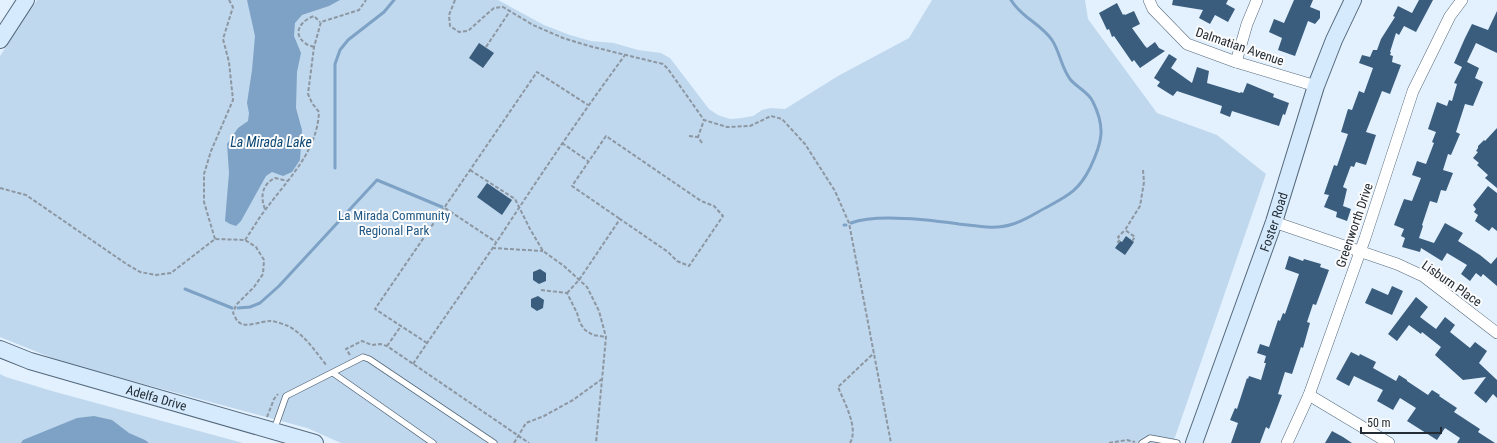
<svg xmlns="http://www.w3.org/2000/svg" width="1497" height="443" font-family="'Roboto Condensed',sans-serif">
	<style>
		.green { fill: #c0d8ee }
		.water { fill: #7da2c5 }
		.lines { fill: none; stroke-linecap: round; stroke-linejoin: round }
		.stream { stroke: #7da2c5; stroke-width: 3 }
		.building { fill: #3a5d7d }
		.lane-casing { stroke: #55697c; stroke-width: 7 }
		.street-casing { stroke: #55697c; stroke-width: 12 }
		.secondary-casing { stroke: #55697c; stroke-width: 18 }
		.path { stroke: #8c97a2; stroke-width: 2; stroke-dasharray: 4 2; stroke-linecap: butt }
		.lane { stroke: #fff; stroke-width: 5.5 }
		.street { stroke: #fff; stroke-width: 11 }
		.secondary { stroke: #d5eafd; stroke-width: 16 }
		.labels { text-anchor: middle; stroke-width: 4; stroke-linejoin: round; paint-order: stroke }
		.street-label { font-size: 13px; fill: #232c34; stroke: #fcfcfc }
		.park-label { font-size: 13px; fill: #205886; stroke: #fcfcfc }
		.water-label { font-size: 14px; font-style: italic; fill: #0a4774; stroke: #fcfcfc }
	</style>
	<rect width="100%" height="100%" fill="#e3f1fe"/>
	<g class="green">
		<path d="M37 0H498L544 25 570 35 591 41 614 43 638 50 661 53 670 58 709 109 718 115 730 119 742 118 753 116 762 110 770 108 785 109 838 76 909 38 932 0H1085L1088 19 1157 113 1217 135 1266 174 1173 443H341L307 428 62 362 0 337V56Z"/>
		<path d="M0 374 6 377 52 391 243 443H0Z"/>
	</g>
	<g class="water">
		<path d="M247 0H340L329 6 302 15 295 23 294 36 301 53 297 72 296 108 302 130 300 160 292 172 283 176 272 172 266 176 241 221 236 226 230 224 225 221 229 173 227 144 238 128 248 121 249 113 247 103 252 70 255 36Z"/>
		<path d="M94 416 112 420 129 433 145 440 149 443H21L23 440 77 418Z"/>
	</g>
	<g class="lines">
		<g class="stream">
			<path d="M335 168V64L340 50 348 40 384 12 394 0"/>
			<path d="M851 223C877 213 931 220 959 224 977 226 996 230 1013 224 1026 220 1037 212 1049 206 1069 195 1079 190 1090 168 1102 143 1106 128 1093 102 1089 92 1076 87 1070 79 1061 67 1060 52 1052 40 1041 24 1021 17 1011 0"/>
			<path d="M844 225H846"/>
			<path d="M185 289 232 308"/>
			<path d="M238 308 250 307 260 303 279 286 377 180 442 207"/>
		</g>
	</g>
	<g class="building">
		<path d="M1173 0H1228L1226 4 1235 9 1228 22 1215 15 1210 24 1199 18 1203 10 1172 5Z"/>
		<path d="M1294 0H1313L1310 7 1320 11V18L1315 24 1308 21 1295 56 1278 50 1282 38 1269 32 1274 19 1284 23Z"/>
		<path d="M1419 0H1433L1416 32 1404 26 1399 35 1396 33 1390 52H1391L1390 55 1393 56 1392 62 1401 65 1390 94 1382 91 1366 132 1376 135 1366 165 1356 162 1354 167 1351 166 1350 168 1343 187 1347 189 1343 206 1351 209 1347 221 1336 217 1337 212 1324 207 1329 195 1324 194 1334 165 1337 166 1348 134 1341 132 1348 109 1352 110 1359 91 1364 93 1373 68 1359 63 1362 55 1370 57 1373 50H1377L1381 39 1395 17 1393 16 1398 6 1412 13Z"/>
		<path d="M1117 3 1123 15 1124 14 1125 15 1134 11 1140 24 1132 28 1145 46 1147 48 1155 42 1159 48 1165 51 1140 68 1134 60 1132 62 1114 36 1112 37 1109 29 1107 30 1099 13Z"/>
		<path d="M1497 11V53L1476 43 1467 62 1479 68 1475 78 1483 82 1473 106 1465 104 1456 132 1460 134 1451 155 1448 154 1443 170 1453 173 1446 191 1441 190 1437 203 1430 201 1422 225 1423 226 1419 238 1434 243 1445 223 1463 233 1458 241 1480 255 1491 264 1497 257V286L1483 274 1481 277 1476 273 1470 281 1461 274 1467 265 1447 253 1442 261 1421 248 1420 252 1402 247 1405 238 1401 236 1404 229 1394 225 1404 199 1412 201 1421 178 1412 175 1417 161 1426 164 1434 143 1432 142 1436 132 1428 129 1437 102 1447 106 1449 100 1452 101 1457 84 1454 83 1462 67 1454 63 1465 38 1472 24 1488 30Z"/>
		<path d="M479 43 494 53 483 68 469 58Z"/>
		<path d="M1169 54 1177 59 1171 68 1192 83 1197 67 1209 71 1207 83 1240 93 1241 92 1243 93 1247 83 1259 88 1274 94 1273 97 1289 103 1285 115 1283 114 1279 126 1232 111 1230 117 1220 113 1222 106 1177 91 1173 96 1157 86 1160 82 1154 78Z"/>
		<path d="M1497 128V188L1485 178 1488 175 1477 165 1479 163 1473 158 1478 152 1476 151 1478 148V146L1484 140 1485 141Z"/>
		<path d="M487 183 512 200 502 215 477 197Z"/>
		<path d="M1488 186 1497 193V231L1492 227 1489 231 1475 221 1478 215 1474 212 1476 209 1473 205Z"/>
		<path d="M1126 236 1134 242 1125 255 1115 248 1120 241 1122 242Z"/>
		<path d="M1289 256 1303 261 1304 259 1321 264 1320 267 1329 270 1316 305 1313 304 1307 322 1310 323 1303 348 1301 347 1292 374 1285 372 1278 394 1282 395 1269 429 1266 427 1260 443H1231L1238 423 1230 420 1235 408 1237 409 1247 378 1248 379 1249 376 1261 380 1266 363H1264L1266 356 1257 353 1260 344 1269 347 1278 320 1280 321 1283 313 1285 314 1299 274 1285 269Z"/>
		<path d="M540 269 546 273V281L539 284 533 280V272Z"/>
		<path d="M1392 286 1403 291 1392 315 1365 303 1372 288 1388 295Z"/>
		<path d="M538 296 544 300 543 308 537 311 531 307V299Z"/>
		<path d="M1416 297 1428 307 1420 317 1436 329 1445 317 1455 325 1450 332 1470 348 1475 342 1487 351 1479 363 1497 380V398L1493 394 1486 403 1474 393 1486 377 1463 380 1435 355 1441 347 1422 332 1421 334 1409 325 1397 341 1388 334Z"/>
		<path d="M1351 352 1359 356 1360 354 1376 362 1373 368 1396 381 1399 375 1407 380V381L1428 395 1432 390 1440 395 1439 396 1457 408 1454 412 1480 429 1478 432 1495 443H1457L1460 438 1445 428 1437 440 1407 421 1416 408 1400 398 1393 410 1377 401 1383 390 1354 376 1349 386 1336 379Z"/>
		<path d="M1332 431 1343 437 1352 443H1325Z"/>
	</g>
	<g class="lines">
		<defs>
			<g id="lane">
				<path d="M333 373 433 443"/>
				<path d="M274 430 286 396 363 357 369 359 494 443"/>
				<path d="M1142 443 1150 438 1177 443"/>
			</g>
			<g id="street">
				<path d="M1149 0 1153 9 1187 44 1236 62 1316 86"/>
				<path d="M1236 62 1247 24 1257 0"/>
				<path d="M1274 222 1397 264 1423 276 1497 333"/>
				<path d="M1309 395 1389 443"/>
				<path d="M1287 443 1309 395 1365 238 1413 91 1450 16 1462 0"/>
			</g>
			<g id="secondary">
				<path d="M0 40 26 0"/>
				<path id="s1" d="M0 349 30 361 315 443"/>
				<path id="s2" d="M1194 443 1274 222 1316 86 1334 40 1353 0"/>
			</g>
		</defs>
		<use href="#lane" class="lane-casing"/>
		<use href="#street" class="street-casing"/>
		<use href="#secondary" class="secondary-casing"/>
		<g class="path">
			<path d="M455 0 449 15 450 26 459 32 468 31 488 13 494 8 503 7 533 25 563 38 589 46 663 64 668 69 704 120 727 127 750 126 771 116 782 119 805 144 835 191 849 223 891 443"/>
			<path d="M314 47C311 46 307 45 305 43 291 33 302 20 314 16L320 22"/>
			<path d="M486 47 510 11"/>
			<path d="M689 136 698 137"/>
			<path d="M562 143 588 161"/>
			<path d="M702 143 698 137 704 120"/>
			<path d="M470 170 515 199 530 229 543 251 564 266 587 287 599 311 606 337 596 443"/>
			<path d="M0 188 26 195 125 263 140 272 156 275 171 273 215 239 245 240 256 247 264 260 263 274 254 287 236 305 233 313C235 316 236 321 240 323 246 328 262 321 270 321 275 321 283 324 288 326 305 335 315 351 327 366"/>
			<path d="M445 208 496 242"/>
			<path d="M265 209C260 197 262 184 275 178L288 181"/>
			<path d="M215 239 204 202V174L211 151 233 100 229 62 223 39 233 7 229 0"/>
			<path d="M245 240C252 230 258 219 266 209 288 179 317 152 319 112L312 103 308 94 314 47 321 22 359 10 366 0"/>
			<path d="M1132 241 1135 237 1125 230 1140 206 1144 182 1143 170"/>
			<path d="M1119 243 1118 242 1120 239 1118 237 1125 230"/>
			<path d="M492 248 543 251"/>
			<path d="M541 290 567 293 577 313 580 323 585 330 593 335 606 337"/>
			<path d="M567 293 579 280 620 219 668 252 677 261 689 266 723 216 714 206 701 201 606 136 572 186 620 219"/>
			<path d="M427 343 375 309 537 72 588 105"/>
			<path d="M387 346 401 326"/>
			<path d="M350 355 346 349 362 341 372 345 380 344 387 346 529 443"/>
			<path d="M413 364C439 325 466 287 492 249 535 183 578 119 625 55"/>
			<path d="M267 417 274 399 278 394"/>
			<path d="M514 443 526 423 544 416 573 400 602 379"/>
			<path d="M850 443C859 428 844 402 838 387L874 353"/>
			<path d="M1109 443 1127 440 1135 442"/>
		</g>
		<use href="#lane" class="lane"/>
		<use href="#street" class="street"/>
		<use href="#secondary" class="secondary"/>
	</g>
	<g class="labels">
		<g class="street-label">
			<text transform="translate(1240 46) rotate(19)" y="5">Dalmatian Avenue</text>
			<text dy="5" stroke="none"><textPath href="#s2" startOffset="235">Foster Road</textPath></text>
			<text transform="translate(1354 225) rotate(-71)" y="5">Greenworth Drive</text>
			<text transform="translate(1452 283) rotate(35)" y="5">Lisburn Place</text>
			<text dy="5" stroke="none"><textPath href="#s1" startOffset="164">Adelfa Drive</textPath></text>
		</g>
		<g class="park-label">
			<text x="394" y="220">La Mirada Community<tspan x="394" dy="15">Regional Park</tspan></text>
		</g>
		<g class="water-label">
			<text x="271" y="147">La Mirada Lake</text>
		</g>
	</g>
	<path d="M1361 427v6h80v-6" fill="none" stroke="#232c34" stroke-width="2"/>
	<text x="1367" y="427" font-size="12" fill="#232c34" stroke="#fcfcfc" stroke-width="3" paint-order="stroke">50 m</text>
</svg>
